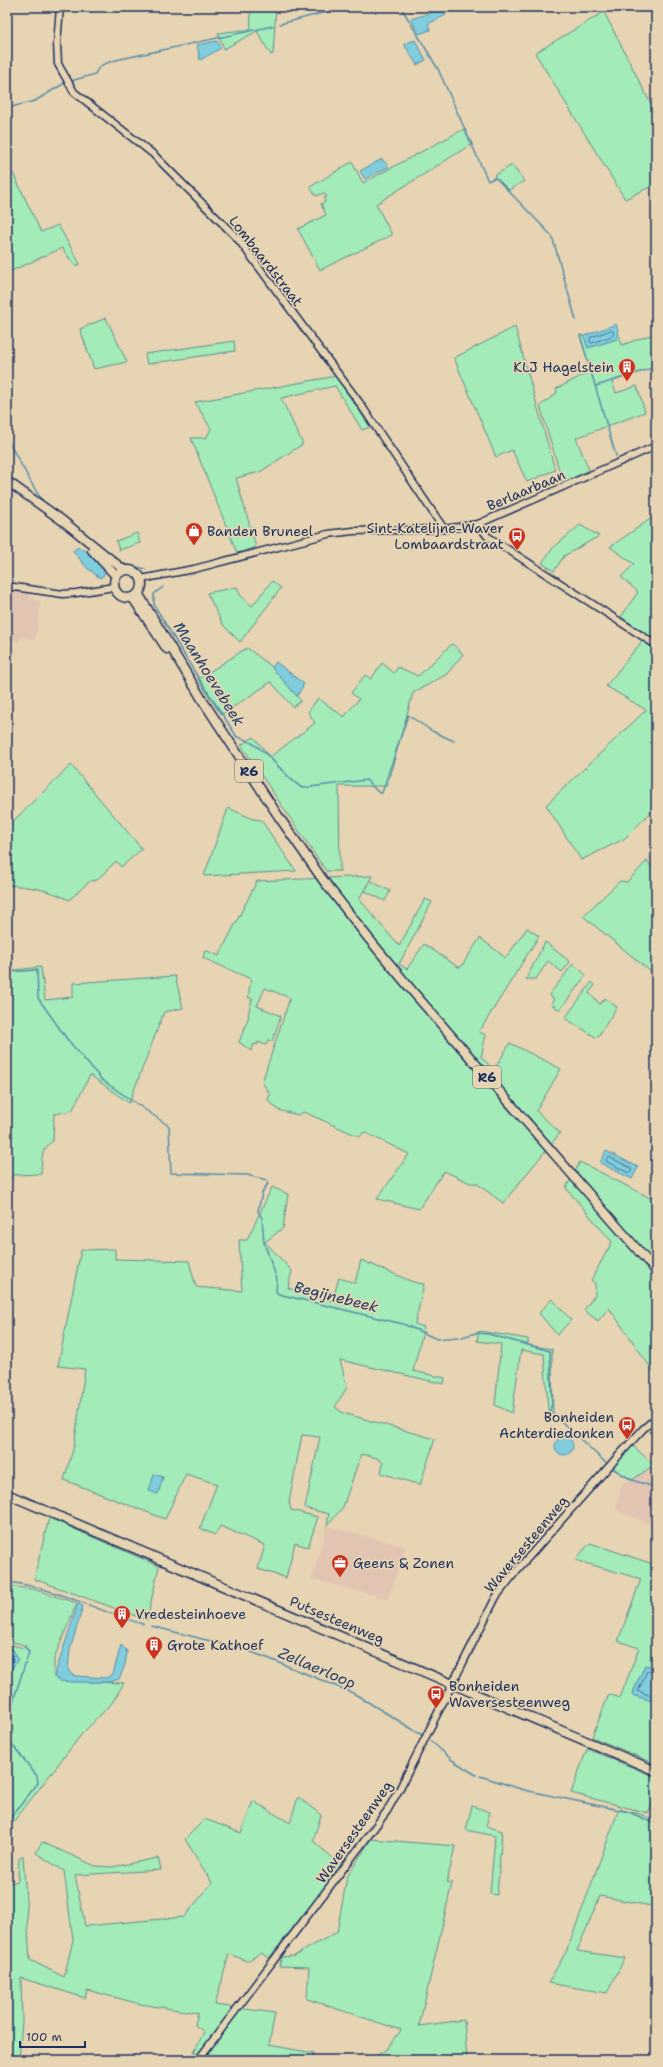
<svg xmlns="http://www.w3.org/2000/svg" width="663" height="2067" font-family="'Shantell Sans',sans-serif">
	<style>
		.built { fill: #e2c4b2 }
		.green { fill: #a3ebb8; stroke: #5f8d8b }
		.water { fill: #7fcddd; stroke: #578eaa }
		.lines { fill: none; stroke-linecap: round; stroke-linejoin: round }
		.shore { stroke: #436e91; stroke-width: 1 }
		.stream { stroke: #578eaa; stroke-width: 1.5 }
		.minor-casing { stroke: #1b2f5e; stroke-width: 9 }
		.major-casing { stroke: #1b2f5e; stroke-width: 11 }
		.minor { stroke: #e6d4b2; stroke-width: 6 }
		.major { stroke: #e6d4b2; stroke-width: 8 }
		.labels { text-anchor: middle; stroke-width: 3.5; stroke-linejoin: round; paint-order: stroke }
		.shield { fill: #e6d4b2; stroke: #586077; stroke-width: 1 }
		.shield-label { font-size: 13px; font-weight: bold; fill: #1b2f5e }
		.street-label { font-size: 14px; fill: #1b2f5e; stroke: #e6d4b2 }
		.poi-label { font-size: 14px; fill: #1b2f5e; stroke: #e6d4b2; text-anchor: start }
		.water-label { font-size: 15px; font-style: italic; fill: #253f6b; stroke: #e6d4b2 }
	</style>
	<rect width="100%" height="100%" fill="#e6d4b2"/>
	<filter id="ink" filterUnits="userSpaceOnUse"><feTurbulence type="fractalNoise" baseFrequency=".025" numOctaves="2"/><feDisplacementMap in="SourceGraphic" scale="8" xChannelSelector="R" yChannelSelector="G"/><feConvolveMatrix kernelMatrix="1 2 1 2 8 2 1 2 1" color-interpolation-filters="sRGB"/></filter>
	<g filter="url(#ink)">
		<g class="built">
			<path d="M7 590 29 594V598L41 602 35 639 21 637 19 642 7 639Z"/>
			<path d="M654 1465 656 1466V1526L619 1512 616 1508 623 1482 632 1480Z"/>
			<path d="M327 1526 406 1547 388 1599 312 1579Z"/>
		</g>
		<g class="green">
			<path d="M250 7H276L273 54 271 55 257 31 224 49 218 33 251 29Z"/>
			<path d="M604 12 656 114V184L625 199 535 53Z"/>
			<path d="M464 129 472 144 376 204 392 235 320 270 298 229 326 215 321 204 325 202 324 198 327 197 324 193 316 196 310 187 352 162 363 183Z"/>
			<path d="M512 165 524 181 509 190 494 176Z"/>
			<path d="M13 173 41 232 58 225 80 264 75 266 62 248 7 273V176Z"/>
			<path d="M106 318 127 362 94 369 80 329Z"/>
			<path d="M515 327 555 470 527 482 512 450 496 457 454 358Z"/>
			<path d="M618 331 622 345 656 333V367L612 381 616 393 637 386 645 412 576 438 589 470 563 483 540 406 557 393 556 389 591 371 580 335 584 336 588 348 616 339Z"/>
			<path d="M234 341 235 351 147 364 145 354Z"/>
			<path d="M336 376 370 427 362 430 335 386 281 398 303 444 260 472 236 478 256 547 237 553 191 438H206L211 429 195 402Z"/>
			<path d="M656 515V640L621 617 638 592 621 577 634 564 610 547Z"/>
			<path d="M580 525 599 536 564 556 554 571 542 563 552 549Z"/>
			<path d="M137 533 140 543 119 550 116 541Z"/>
			<path d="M272 581 281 588 240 642 223 625 207 593 237 587 240 595 252 606Z"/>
			<path d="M642 641 656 650V807L624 839 581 860 546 805 646 710 606 686Z"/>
			<path d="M452 644 463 654 447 674 413 693 387 786H339L340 871H326L241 745 254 737 270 757 315 723 308 712 318 698 344 717 359 699 351 693 365 675 371 679 382 663 394 673 398 667 418 676Z"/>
			<path d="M247 648 271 666 301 701 293 707 271 682 221 715 198 679Z"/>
			<path d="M71 765 142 849 121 867 116 861 97 880 90 881 69 900C51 890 27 886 7 885V827Z"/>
			<path d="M228 808 253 819 261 820 296 871 204 876Z"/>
			<path d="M647 861 656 872V976L583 916 620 881 627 882Z"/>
			<path d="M372 876 359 899 399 946 425 899 432 902 399 964 407 969 424 944 458 967H461L480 938 506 958 527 928 539 936 479 1032 486 1035 481 1057 494 1070 510 1043 561 1069 536 1111 560 1133 503 1203 476 1183H470L444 1171 419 1209 377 1199 409 1154 364 1132 360 1137 304 1112 298 1115 278 1110 268 1100 270 1094 262 1082 290 998 265 988 257 1006 281 1016 272 1042 268 1040 266 1045 258 1042 257 1045 254 1044 251 1051 239 1042 249 1016 248 1015 252 999 248 997 251 979 203 958 205 950 219 956 257 881Z"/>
			<path d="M371 881 390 891 385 901 365 891Z"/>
			<path d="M545 942 570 962 562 972 548 961 536 979H526Z"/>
			<path d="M573 964 586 975 560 1010 551 1004 554 999 549 995Z"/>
			<path d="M41 967 45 1000 73 997V983L175 976 183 1008 164 1012 129 1103 90 1075 72 1111 54 1114 53 1141C40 1149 42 1160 41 1174L13 1175 7 1185V971Z"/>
			<path d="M592 982 595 985 589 993 600 1004 605 998 617 1007 597 1038 565 1018Z"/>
			<path d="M580 1162 656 1201V1375L609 1308 598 1321 584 1310 595 1295V1283L591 1280 612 1242 566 1188Z"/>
			<path d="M272 1187 288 1194 283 1228 265 1242 292 1271 288 1288 332 1301 339 1278 355 1283 361 1260 413 1282 424 1284 415 1324 424 1327 413 1371 445 1378 444 1384 340 1360 347 1387 335 1407 343 1413 435 1439 420 1485 381 1473 383 1463 377 1458 361 1454 343 1507 327 1526 329 1514 305 1508 320 1437 302 1435 289 1502 291 1510 318 1517 308 1547 295 1543 286 1578 258 1569 265 1545 220 1526 215 1535 200 1528 217 1484 186 1474 165 1519 64 1480 74 1446 85 1369 58 1366 81 1250 115 1249V1259L189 1261 196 1287 242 1291 239 1240H247Z"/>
			<path d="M552 1299 571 1320 557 1335 539 1313Z"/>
			<path d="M479 1331 528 1339V1345L552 1349 553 1417 549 1423 544 1354 521 1350 512 1413 495 1405 501 1344 477 1341Z"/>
			<path d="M632 1445 654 1465 632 1480 612 1468Z"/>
			<path d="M49 1518 159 1566 147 1620 34 1579Z"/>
			<path d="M590 1543 656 1565V1668L645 1665 632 1695 656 1702V1764L592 1737 609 1694 620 1698 639 1648 618 1641 641 1579 575 1560Z"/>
			<path d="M7 1586 33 1589 77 1603 54 1659V1677L60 1681 124 1683 112 1703 81 1735 7 1830V1644L24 1648 26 1646 7 1640Z"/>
			<path d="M587 1749 656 1777V1794L648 1813 571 1793Z"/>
			<path d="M298 1797 321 1815 313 1841 342 1866 269 1958 261 1953 247 1961 229 1954 215 2005 275 2013 269 2045 313 2053V2060H203L206 2057 194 2052 204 2032 195 2025 198 2013 140 2004 87 1990 85 1998 21 1978 22 2022 19 2060H7V1884L18 1881 19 1859 23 1856 30 1960 64 1977 73 1940 64 1871 36 1853 42 1842 95 1866 112 1867 158 1858 161 1870 75 1875 85 1926 184 1917 212 1883 185 1839 205 1819 241 1833 253 1801 290 1823Z"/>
			<path d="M472 1806 490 1812 486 1826 502 1831 497 1895 490 1894 495 1836 466 1830Z"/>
			<path d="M619 1809 643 1815 656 1821V1896L651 1906 600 1896 577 1951 625 1958 607 1993 548 1983 567 1950Z"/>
			<path d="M371 1839 455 1846 447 1882 452 1883 419 2026 464 2020 467 2060H369L387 2049 401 2030 307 1999 309 1967 279 1966 282 1957 294 1956 337 1932 347 1877Z"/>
		</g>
		<g class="water">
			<path d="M443 9 446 15 428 24 430 30 419 34 411 19Z"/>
			<path d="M415 40 426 60 417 65 404 44Z"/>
			<path d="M217 41 221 48 200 60 197 45Z"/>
			<path d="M382 159 389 167 365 179 360 171Z"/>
			<path d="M616 324 618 331 617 339 588 348 584 336Z"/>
			<path d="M78 547C87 551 105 564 104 575L100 578 87 568 73 551Z"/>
			<path d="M276 662 304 684 297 696 272 668Z"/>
			<path d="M606 1151 638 1167 632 1179 600 1163Z"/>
			<circle cx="564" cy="1446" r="9"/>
			<path d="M154 1474 163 1477 158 1494 149 1491Z"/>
			<path d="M78 1604 83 1606 70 1650 68 1669 71 1674 76 1676 106 1678 113 1674 121 1645 127 1651 125 1665 119 1679 110 1682H72L60 1681 54 1677Z"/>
			<path d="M7 1649 13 1650 18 1659 7 1676Z"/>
			<path d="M645 1665 656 1668V1702L632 1695Z"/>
		</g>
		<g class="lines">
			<g class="shore">
				<path d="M612 330 614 332 612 336 592 343 590 342V338Z"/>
				<path d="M609 1157 631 1168V1172L629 1173 607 1162 606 1160Z"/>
				<path d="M656 1672 647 1671 638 1691 656 1698"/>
			</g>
			<g class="stream">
				<path d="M401 7 438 69 488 181 494 178 497 179 552 236 576 320"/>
				<path d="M280 24 346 7"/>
				<path d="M71 81 95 74C99 64 107 63 116 60L273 26"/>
				<path d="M7 108 35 101 63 84"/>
				<path d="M580 335 616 456"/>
				<path d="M596 386 656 367"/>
				<path d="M7 439 37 493 43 501 64 517"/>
				<path d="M67 519 115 558"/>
				<path d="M123 564 146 569"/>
				<path d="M163 587 154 594V605L194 671 237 737C266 744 279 773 302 788L366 780 379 793H382L408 715 432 731 454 741"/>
				<path d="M7 972 37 970 38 998 67 1039 102 1080 169 1126 171 1173 247 1175 267 1180 268 1183 262 1193 258 1211 262 1218 264 1243 277 1279 276 1291 278 1294 403 1324 437 1339 459 1337"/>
				<path d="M462 1337 476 1333 488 1334 550 1351 552 1404 550 1411 606 1463"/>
				<path d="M612 1468 632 1480 654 1487 656 1492"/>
				<path d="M7 1582C51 1586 100 1612 143 1624"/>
				<path d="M151 1626 246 1650 270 1659 353 1693 422 1735"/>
				<path d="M7 1720 29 1652 25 1647"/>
				<path d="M7 1738 37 1776 38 1783 7 1822"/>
				<path d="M431 1741 452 1760 476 1775"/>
				<path d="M480 1776 524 1790 629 1812 656 1824"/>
				<path d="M17 2060V2057L24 2056 33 2060"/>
				<path d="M166 2060 186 2058 196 2059"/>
			</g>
			<defs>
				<g id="minor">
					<path d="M60 7 57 44 58 64 74 92 153 154 238 239 359 402 444 529"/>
					<path d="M478 524 487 536 656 645"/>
					<path d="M141 579 194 569 328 534 353 531 444 529 478 524 656 446"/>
					<path d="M7 586 63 594 76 593 114 587"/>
					<path d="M198 2060 387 1811 400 1788 496 1597 518 1569 621 1453 643 1429 656 1418"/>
				</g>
				<g id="major">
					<path d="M7 481 63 521 124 570"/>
					<path d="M92 550 116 576"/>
					<circle cx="128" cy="584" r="14"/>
					<path d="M138 593 203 701 279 817 323 880 369 939 414 993 656 1271"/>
					<path d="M132 597 167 649"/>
					<path d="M7 1494 656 1771"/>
				</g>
			</defs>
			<use href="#minor" class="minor-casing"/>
			<use href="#major" class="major-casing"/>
			<use href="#minor" class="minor"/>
			<use href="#major" class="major"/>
		</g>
	</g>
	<defs>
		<symbol id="building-pin" viewBox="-11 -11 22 30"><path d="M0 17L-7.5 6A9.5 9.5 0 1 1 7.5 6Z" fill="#c8321e" stroke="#e6d4b2"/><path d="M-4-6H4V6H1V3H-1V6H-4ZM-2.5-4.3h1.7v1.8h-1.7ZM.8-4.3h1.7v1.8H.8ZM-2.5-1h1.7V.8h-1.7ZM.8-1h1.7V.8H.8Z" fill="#fff"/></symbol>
		<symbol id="shop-pin" viewBox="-11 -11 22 30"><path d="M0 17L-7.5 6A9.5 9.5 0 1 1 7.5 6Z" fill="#c8321e" stroke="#e6d4b2"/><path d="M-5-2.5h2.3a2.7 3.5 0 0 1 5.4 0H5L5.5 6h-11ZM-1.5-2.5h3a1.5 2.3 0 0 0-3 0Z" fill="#fff"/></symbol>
		<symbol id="bus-pin" viewBox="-11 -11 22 30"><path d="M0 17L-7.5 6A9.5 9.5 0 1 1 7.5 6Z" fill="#c8321e" stroke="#e6d4b2"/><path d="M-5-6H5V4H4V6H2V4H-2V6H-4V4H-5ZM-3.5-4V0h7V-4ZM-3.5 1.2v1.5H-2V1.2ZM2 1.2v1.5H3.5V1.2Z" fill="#fff"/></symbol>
		<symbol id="office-pin" viewBox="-11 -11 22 30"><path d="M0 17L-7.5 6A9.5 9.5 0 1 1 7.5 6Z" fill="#c8321e" stroke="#e6d4b2"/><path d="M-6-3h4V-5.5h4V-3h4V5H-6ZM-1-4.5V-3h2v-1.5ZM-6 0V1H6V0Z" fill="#fff"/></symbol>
	</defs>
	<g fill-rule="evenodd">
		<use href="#building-pin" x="617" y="357" width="20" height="27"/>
		<use href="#shop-pin" x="184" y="521" width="20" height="27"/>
		<use href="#bus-pin" x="507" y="526" width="20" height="27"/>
		<use href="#bus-pin" x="617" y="1415" width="20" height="27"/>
		<use href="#office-pin" x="330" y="1553" width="20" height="27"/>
		<use href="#building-pin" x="112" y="1604" width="20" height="27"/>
		<use href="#building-pin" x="144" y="1635" width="20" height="27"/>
		<use href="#bus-pin" x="426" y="1684" width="20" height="27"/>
	</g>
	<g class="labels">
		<g class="shield">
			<rect x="235" y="760" width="28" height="22" rx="3"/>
			<rect x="473" y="1066" width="28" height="22" rx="3"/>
		</g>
		<g class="shield-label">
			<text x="249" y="776">R6</text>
			<text x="487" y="1082">R6</text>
		</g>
		<g class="street-label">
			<text transform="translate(266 261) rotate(52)" y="5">Lombaardstraat</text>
			<text transform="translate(526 490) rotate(-23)" y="5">Berlaarbaan</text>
			<text transform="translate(526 1544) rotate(-50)" y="5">Waversesteenweg</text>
			<text transform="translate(337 1620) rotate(23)" y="5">Putsesteenweg</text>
			<text transform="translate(354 1832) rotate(-55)" y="5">Waversesteenweg</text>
		</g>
		<g class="poi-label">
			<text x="614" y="372" text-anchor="end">KLJ Hagelstein</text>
			<text x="504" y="533" text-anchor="end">Sint-Katelijne-Waver<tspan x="504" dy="16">Lombaardstraat</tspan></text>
			<text x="207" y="536">Banden Bruneel</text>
			<text x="614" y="1422" text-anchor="end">Bonheiden<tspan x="614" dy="16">Achterdiedonken</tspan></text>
			<text x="353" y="1568">Geens &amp; Zonen</text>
			<text x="135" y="1619">Vredesteinhoeve</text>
			<text x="167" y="1650">Grote Kathoef</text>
			<text x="449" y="1691">Bonheiden<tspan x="449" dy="16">Waversesteenweg</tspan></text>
		</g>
		<g class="water-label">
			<text transform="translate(209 674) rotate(58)" y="5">Maanhoevebeek</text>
			<text transform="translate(336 1297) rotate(14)" y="5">Begijnebeek</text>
			<text transform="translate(317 1668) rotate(23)" y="5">Zellaerloop</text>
		</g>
	</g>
	<rect width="663" height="2067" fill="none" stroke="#e6d4b2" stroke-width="24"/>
	<rect x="12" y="12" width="639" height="2043" fill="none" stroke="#1b2f5e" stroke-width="1.5" filter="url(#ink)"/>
	<path d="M20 2041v6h65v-6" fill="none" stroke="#1b2f5e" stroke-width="2"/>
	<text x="26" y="2041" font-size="12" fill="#1b2f5e" stroke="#e6d4b2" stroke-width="3" paint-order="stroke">100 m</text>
</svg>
